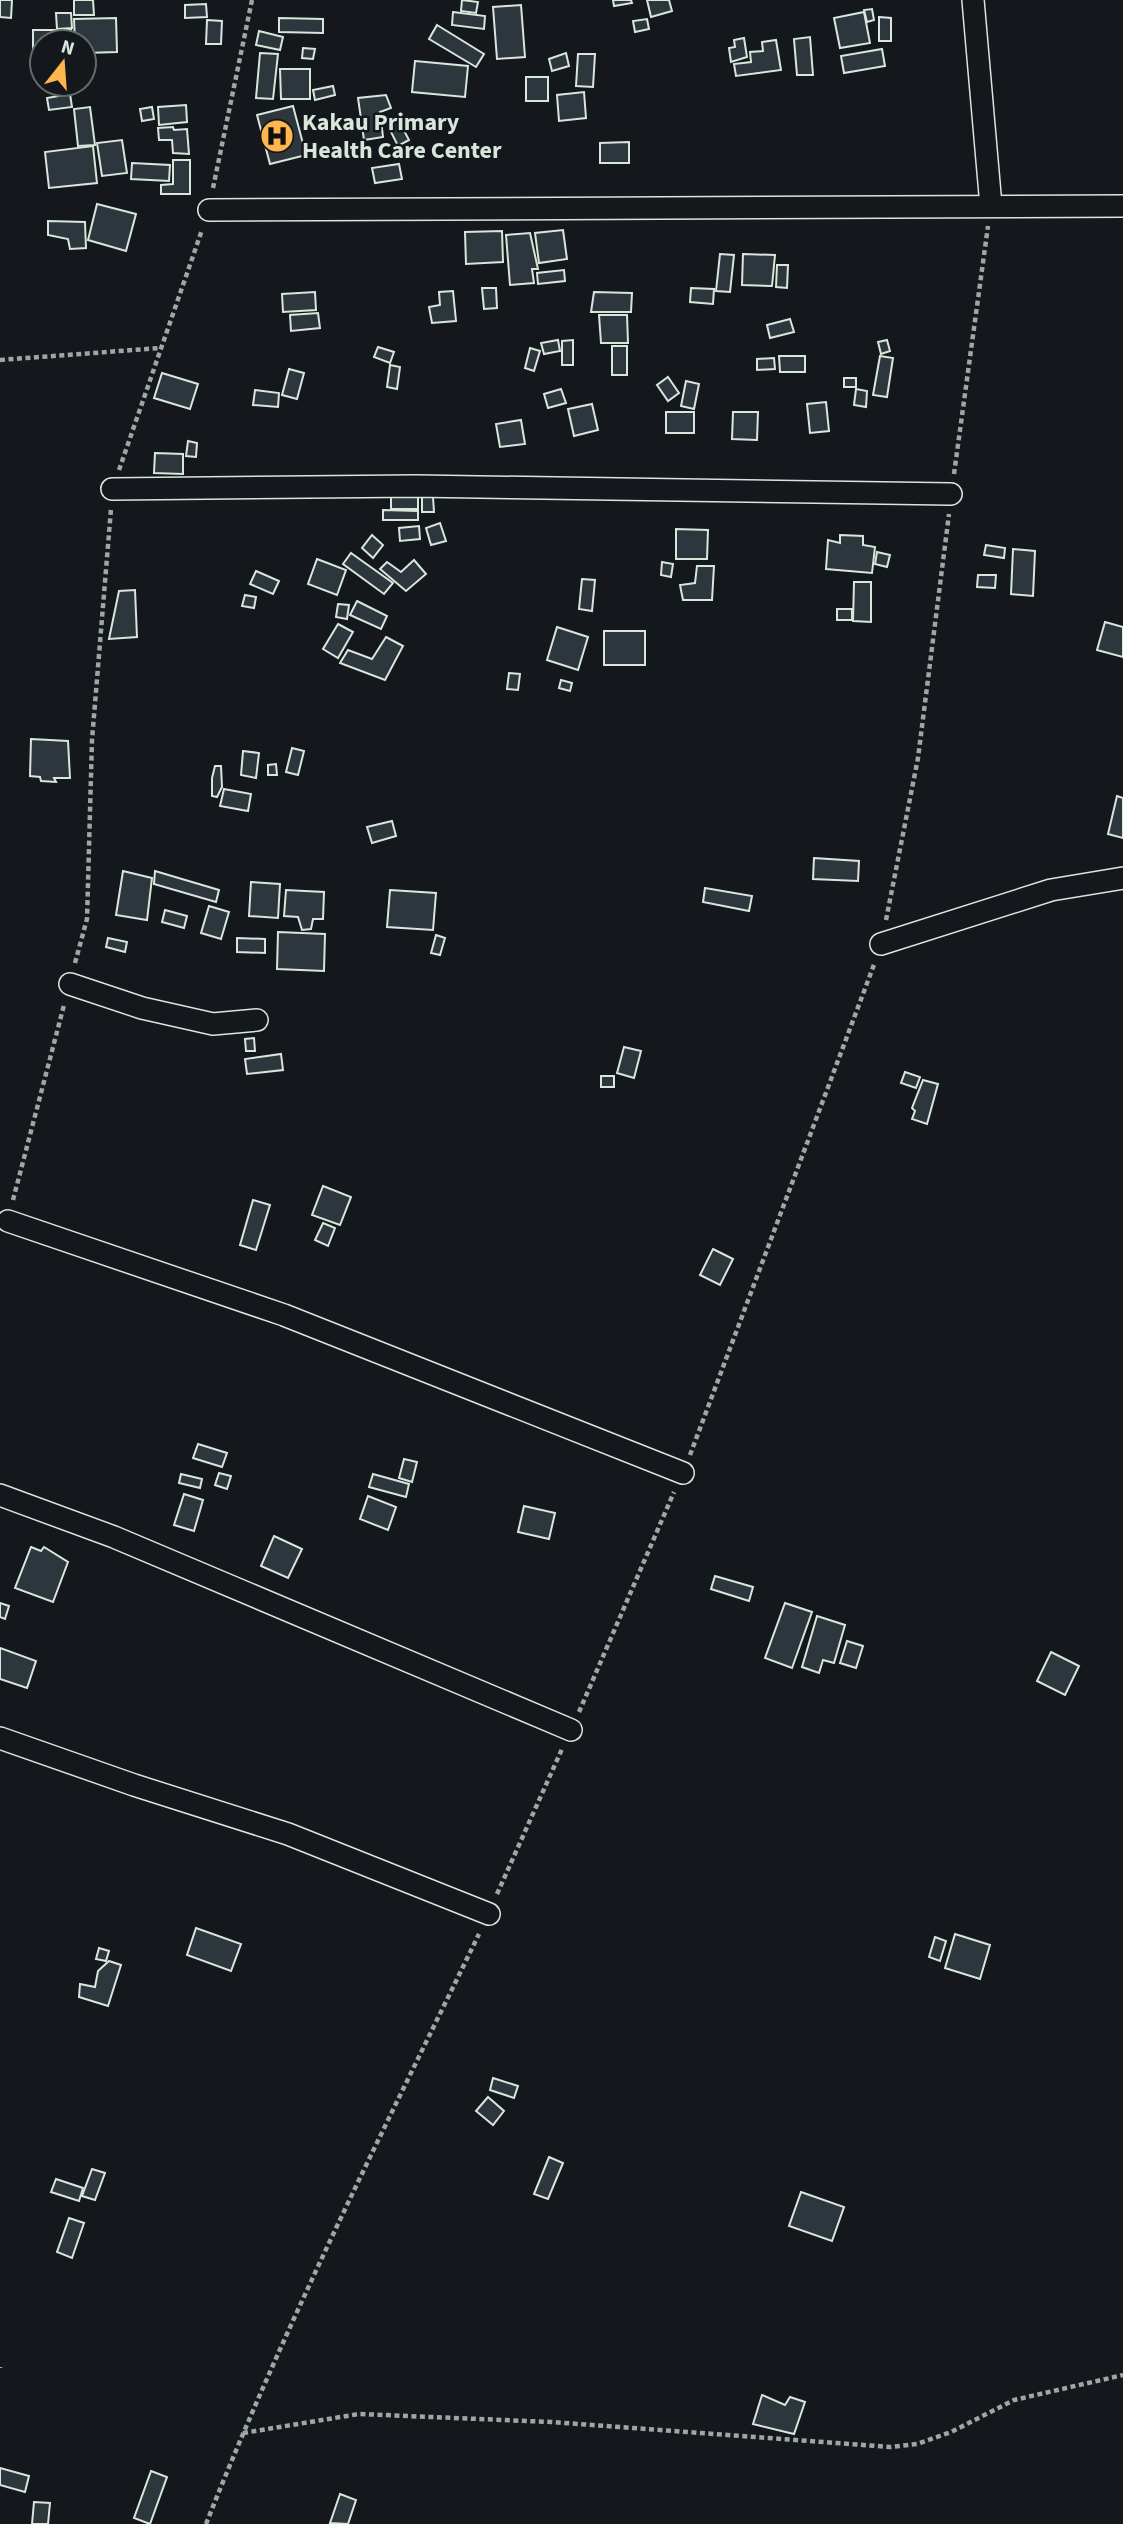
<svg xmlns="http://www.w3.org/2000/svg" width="1123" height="2524" font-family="'Source Sans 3',sans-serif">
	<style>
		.building { fill: #2c363c; stroke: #d8e6dc; stroke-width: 2 }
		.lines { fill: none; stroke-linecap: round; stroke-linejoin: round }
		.minor-casing { stroke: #d8e6dc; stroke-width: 24 }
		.path { stroke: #9da8a2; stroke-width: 4.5; stroke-dasharray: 5 3.5; stroke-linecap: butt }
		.minor { stroke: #14181c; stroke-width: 21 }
		.labels { text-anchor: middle; stroke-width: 5; stroke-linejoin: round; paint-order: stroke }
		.poi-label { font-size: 24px; font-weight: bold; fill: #d8e6dc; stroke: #14181c; text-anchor: start }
	</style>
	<rect width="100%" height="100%" fill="#14181c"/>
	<g class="building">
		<path d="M0 0H12L11 18 0 17Z"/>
		<path d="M74 0H93L94 15H74Z"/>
		<path d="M462 0 478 2 476 13 461 11Z"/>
		<path d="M613 0H631L632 3 614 6Z"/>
		<path d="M647 0H669L672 11 651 17Z"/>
		<path d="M206 4 207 17 185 18V5Z"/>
		<path d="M521 5 525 57 497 59 493 7Z"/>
		<path d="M872 9 874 20 867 22 864 10Z"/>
		<path d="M453 12 485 16 484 29 452 25Z"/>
		<path d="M864 12 870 43 840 48 834 18Z"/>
		<path d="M56 13H71L72 28 57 29Z"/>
		<path d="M879 17 891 18V41H879Z"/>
		<path d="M116 18 117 52 84 53V42H75L74 19Z"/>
		<path d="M279 18 323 19V33L279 32Z"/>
		<path d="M647 19 649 29 635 32 633 21Z"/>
		<path d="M207 20 222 21 221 44H206Z"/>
		<path d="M437 25 484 54 476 67 429 39Z"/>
		<path d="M33 30H71V42H42V49H33Z"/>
		<path d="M259 31 283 37 280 50 256 45Z"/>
		<path d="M810 37 813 75H797L794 39Z"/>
		<path d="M744 38 747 57 731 62 729 48 735 47 734 40Z"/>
		<path d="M776 40 781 70 736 76 734 64 751 62 750 52 763 51 762 42Z"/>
		<path d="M303 48 315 49 313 59 302 58Z"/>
		<path d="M882 49 885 66 844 73 841 56Z"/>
		<path d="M260 53 278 54 273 99 256 98Z"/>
		<path d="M566 53 569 66 552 71 549 59Z"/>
		<path d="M578 54H595L593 87 576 86Z"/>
		<path d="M415 61 468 66 465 97 412 92Z"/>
		<path d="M280 69H310V99H281Z"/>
		<rect x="526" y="77" width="22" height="24"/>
		<path d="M333 86 335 95 315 100 313 90Z"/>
		<path d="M584 92 586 118 559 121 557 95Z"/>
		<path d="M70 94 72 107 49 110 47 98Z"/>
		<path d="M386 95 391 108 380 112 383 137 364 140 358 98Z"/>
		<path d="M186 105 187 122 159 125 158 107Z"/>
		<path d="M293 106 306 155 270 164 257 115Z"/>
		<path d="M90 107 95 145 78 146 74 109Z"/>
		<path d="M152 107 154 119 142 121 140 109Z"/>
		<path d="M398 119 409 140 398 146 387 124Z"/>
		<path d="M173 127 174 130 187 129 189 154 173 153 172 140H159L158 128Z"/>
		<path d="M122 140 127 173 102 176 97 143Z"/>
		<path d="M629 142V163H600V143Z"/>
		<path d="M93 146 97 183 49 188 45 152Z"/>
		<path d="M173 160H190V194H161V185L173 184Z"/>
		<path d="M132 163 170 165 169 181 131 179Z"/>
		<path d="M399 164 402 179 375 183 372 168Z"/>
		<path d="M97 204 136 214 126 251 88 240Z"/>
		<path d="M48 221 85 222 86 248 70 249 68 239 48 235Z"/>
		<path d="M563 230 567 259 539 263 535 233Z"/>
		<path d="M502 231 503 262 466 264 465 232Z"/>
		<path d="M530 233 538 269H532L534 283 510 285 506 235Z"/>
		<path d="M720 254 734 255 730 292 716 291Z"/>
		<path d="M743 254 775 255 772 286 742 285Z"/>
		<path d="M777 265H788L787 288 776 287Z"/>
		<path d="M564 270 565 281 538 284 537 273Z"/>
		<path d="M482 288H496L497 308 484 309Z"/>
		<path d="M691 288 714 289 713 304 690 302Z"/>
		<path d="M453 291 456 321 432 323 429 307 440 305 439 292Z"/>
		<path d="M315 292 316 310 283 312 282 294Z"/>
		<path d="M594 292 632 293 631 312H591Z"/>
		<path d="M318 313 320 328 291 331 290 315Z"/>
		<path d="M599 315H627L628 343H601Z"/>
		<path d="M790 319 794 332 770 338 767 325Z"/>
		<path d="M558 340 560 351 544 354 541 343Z"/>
		<path d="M573 340V365H562V341Z"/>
		<path d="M887 340 890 351 881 354 878 342Z"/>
		<rect x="612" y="346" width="15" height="29"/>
		<path d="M378 347 394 352 390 363 374 357Z"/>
		<path d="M530 348 540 351 534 371 525 368Z"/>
		<path d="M779 356H805V372H780Z"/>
		<path d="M880 356 893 358 887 397 873 395Z"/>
		<path d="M774 358 775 369 757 370V359Z"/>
		<path d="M390 365 400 367 397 389 387 387Z"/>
		<path d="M289 369 304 373 297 399 282 395Z"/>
		<path d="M162 373 198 384 190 409 154 398Z"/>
		<path d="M668 377 679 393 668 401 657 385Z"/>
		<rect x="844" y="378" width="12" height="9"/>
		<path d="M686 381 699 384 694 409 681 406Z"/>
		<path d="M561 389 566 403 548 408 544 394Z"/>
		<path d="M856 389 867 391 866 407 854 405Z"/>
		<path d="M255 390 279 393 278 407 253 405Z"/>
		<path d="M826 402 829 431 810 433 807 404Z"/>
		<path d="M592 404 598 430 574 436 568 409Z"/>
		<rect x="666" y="412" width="28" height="21"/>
		<path d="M733 412H758L757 440 732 439Z"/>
		<path d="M521 420 525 444 500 447 496 424Z"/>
		<path d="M188 441 197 443 196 457 186 456Z"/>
		<path d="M155 453 183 454V474L154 473Z"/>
		<rect x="391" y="493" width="27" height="16"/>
		<path d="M422 497H433L434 512H422Z"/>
		<path d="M383 510 418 511V520H383Z"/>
		<path d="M440 523 446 541 431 545 426 528Z"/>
		<path d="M419 526 420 539 400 541 399 528Z"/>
		<path d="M676 529 708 530 707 559H676Z"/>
		<path d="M372 535 383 545 373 558 362 548Z"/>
		<path d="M840 535 863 536V545L875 547 872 573 826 569 828 540 840 543Z"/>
		<path d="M986 545 1005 548 1004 558 984 555Z"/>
		<path d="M1013 549 1035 551 1033 596 1011 594Z"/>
		<path d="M877 552 890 555 887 567 875 564Z"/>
		<path d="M351 553 393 583 384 594 343 564Z"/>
		<path d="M317 559 346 570 337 595 308 584Z"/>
		<path d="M414 560 426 574 406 591 380 569 387 562 401 572Z"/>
		<path d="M662 562 673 564 671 577 661 575Z"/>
		<path d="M697 566H714L712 600H683L680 585 695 583Z"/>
		<path d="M256 571 279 581 273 594 250 584Z"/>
		<path d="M978 575H996L995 588 977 587Z"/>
		<path d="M582 579 595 580 592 611 579 609Z"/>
		<path d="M854 582H871V622L853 621Z"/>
		<path d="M135 590 137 637 109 639 119 591Z"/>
		<path d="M245 595 256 597 254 608 242 606Z"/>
		<path d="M357 601 387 616 381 629 350 615Z"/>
		<path d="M338 604 349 605 347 619 336 617Z"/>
		<rect x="837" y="609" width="15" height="11"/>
		<path d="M1105 622 1123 627V657L1097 650Z"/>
		<path d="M338 624 353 632 338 658 323 649Z"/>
		<path d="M557 627 588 637 578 670 547 660Z"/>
		<rect x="604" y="631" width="41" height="34"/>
		<path d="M386 637 403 646 385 680 340 663 348 650 372 659Z"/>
		<path d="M509 673 520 674 518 690 507 689Z"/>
		<path d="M561 680 572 683 570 691 559 688Z"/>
		<path d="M31 739 68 741 70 778H54L56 782 41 781 40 777 30 776Z"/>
		<path d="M292 748 304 751 298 775 286 772Z"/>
		<path d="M243 751 259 753 256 778 241 775Z"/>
		<path d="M276 764 277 775H268V765Z"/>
		<path d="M215 766H221L222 787 217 797 212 796V778Z"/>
		<path d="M224 789 251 794 248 811 220 806Z"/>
		<path d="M1117 796 1123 798V838L1108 834Z"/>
		<path d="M392 821 396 836 372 843 367 827Z"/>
		<path d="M814 858 859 861 858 881 813 879Z"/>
		<path d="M123 871 152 878 147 920 116 915Z"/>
		<path d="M155 871 219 890 216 902 154 884Z"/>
		<path d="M251 882 280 884 278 918 249 916Z"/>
		<path d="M705 888 752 896 749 911 703 902Z"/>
		<path d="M286 890 324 892 323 919H313L311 929 302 930 298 917 284 916Z"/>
		<path d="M390 890 436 893 433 930 387 927Z"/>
		<path d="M209 906 229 912 221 939 201 933Z"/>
		<path d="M165 910 187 916 184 928 162 922Z"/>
		<path d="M278 932 325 934 324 971 277 969Z"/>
		<path d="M436 935 445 938 440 955 431 953Z"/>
		<path d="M108 938 127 942 125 952 106 947Z"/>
		<path d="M237 938 265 939V953L237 952Z"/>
		<path d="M254 1038 255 1051H246L245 1039Z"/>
		<path d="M624 1047 641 1051 634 1078 617 1073Z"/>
		<path d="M281 1054 283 1070 247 1074 245 1059Z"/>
		<path d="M905 1072 920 1077 916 1088 901 1083Z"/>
		<rect x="601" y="1076" width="13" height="11"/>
		<path d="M923 1080 938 1084 927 1124 912 1119 915 1111 912 1108Z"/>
		<path d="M323 1186 351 1197 340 1225 312 1215Z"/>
		<path d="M253 1200 270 1205 256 1250 240 1245Z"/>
		<path d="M323 1223 335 1228 328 1246 315 1240Z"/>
		<path d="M713 1249 733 1259 720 1285 700 1275Z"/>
		<path d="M198 1444 227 1453 222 1467 193 1458Z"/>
		<path d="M404 1459 417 1462 412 1482 399 1478Z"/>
		<path d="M219 1473 231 1476 227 1489 215 1485Z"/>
		<path d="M181 1474 202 1479 200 1488 179 1483Z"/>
		<path d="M373 1474 409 1484 406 1497 369 1487Z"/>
		<path d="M184 1494 203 1500 194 1531 174 1525Z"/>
		<path d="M368 1496 396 1507 388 1530 360 1519Z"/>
		<path d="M524 1506 555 1513 549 1539 518 1532Z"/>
		<path d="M274 1536 302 1549 288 1578 261 1566Z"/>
		<path d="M31 1547 41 1551 44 1547 68 1562 53 1602 15 1588Z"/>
		<path d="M715 1576 753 1587 749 1601 711 1589Z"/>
		<path d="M0 1603 9 1606 5 1619 0 1617Z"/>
		<path d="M785 1603 812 1612 792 1668 765 1658Z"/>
		<path d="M817 1616 845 1625 834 1663 823 1660 819 1673 802 1667Z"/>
		<path d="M847 1641 863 1646 856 1668 840 1663Z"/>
		<path d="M0 1648 36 1661 27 1688 0 1679Z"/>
		<path d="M1051 1652 1079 1666 1065 1695 1037 1681Z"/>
		<path d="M196 1928 241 1944 231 1971 187 1955Z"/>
		<path d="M955 1934 990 1945 980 1979 945 1968Z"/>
		<path d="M935 1937 946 1941 940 1961 929 1957Z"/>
		<path d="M99 1948 109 1951 106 1961 96 1959Z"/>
		<path d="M109 1961 121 1965 108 2006 79 1997 80 1984 95 1987 98 1971Z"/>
		<path d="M493 2078 518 2086 514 2098 490 2090Z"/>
		<path d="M488 2097 504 2111 493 2125 476 2111Z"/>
		<path d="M549 2157 563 2163 548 2199 534 2194Z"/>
		<path d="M92 2169 105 2173 95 2200 82 2196Z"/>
		<path d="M56 2179 83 2188 79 2201 51 2192Z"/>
		<path d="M801 2192 844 2207 832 2241 789 2226Z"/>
		<path d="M69 2218 84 2223 72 2258 57 2252Z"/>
		<path d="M762 2395 785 2405 790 2397 805 2402 794 2434 753 2424Z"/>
		<path d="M0 2468 29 2476 25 2492 0 2485Z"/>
		<path d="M151 2471 167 2477 150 2524 134 2518Z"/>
		<path d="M340 2494 356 2500 348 2524 330 2523Z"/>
		<path d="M34 2502 50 2503 48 2524H32Z"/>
	</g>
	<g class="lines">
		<defs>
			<g id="minor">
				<path d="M973 0 991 206"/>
				<path d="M209 210 1123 206"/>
				<path d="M112 489 416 486 951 494"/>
				<path d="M881 944 1051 890 1123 878"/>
				<path d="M70 984 142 1008 213 1024 257 1020"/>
				<path d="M8 1221 284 1315 683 1473"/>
				<path d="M0 1495 114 1537 571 1730"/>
				<path d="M0 1738 134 1785 288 1834 489 1914"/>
			</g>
		</defs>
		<use href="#minor" class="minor-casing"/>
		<g class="path">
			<path d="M213 188 252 0"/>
			<path d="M0 360 160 348"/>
			<path d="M119 470 202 230"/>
			<path d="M954 474 988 226"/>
			<path d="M886 920 918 758 949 514"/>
			<path d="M75 963 87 919 92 740 111 509"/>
			<path d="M13 1200 64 1005"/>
			<path d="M690 1455 875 962"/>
			<path d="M579 1712 674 1492"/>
			<path d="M497 1894 562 1749"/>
			<path d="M0 2367V2368"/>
			<path d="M243 2433 359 2414 551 2422 891 2447 917 2444 951 2432 1014 2400 1123 2375"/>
			<path d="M206 2524C286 2322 384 2129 479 1934"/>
		</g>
		<use href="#minor" class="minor"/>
	</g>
	<defs>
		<symbol id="hospital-disc" viewBox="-11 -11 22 22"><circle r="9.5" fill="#ffb74d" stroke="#14181c"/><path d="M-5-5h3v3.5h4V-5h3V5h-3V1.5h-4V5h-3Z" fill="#111"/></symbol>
	</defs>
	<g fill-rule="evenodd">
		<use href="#hospital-disc" x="258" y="117" width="38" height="38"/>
	</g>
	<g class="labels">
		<g class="poi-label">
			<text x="302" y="130">Kakau Primary<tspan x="302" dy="28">Health Care Center</tspan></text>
		</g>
	</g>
	<g transform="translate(63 63) rotate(17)"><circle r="33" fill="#14181c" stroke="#626a69" stroke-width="2"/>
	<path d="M0-5L12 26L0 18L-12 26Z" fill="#ffb74d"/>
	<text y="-10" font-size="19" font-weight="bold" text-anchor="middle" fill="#d8e6dc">N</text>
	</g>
</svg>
